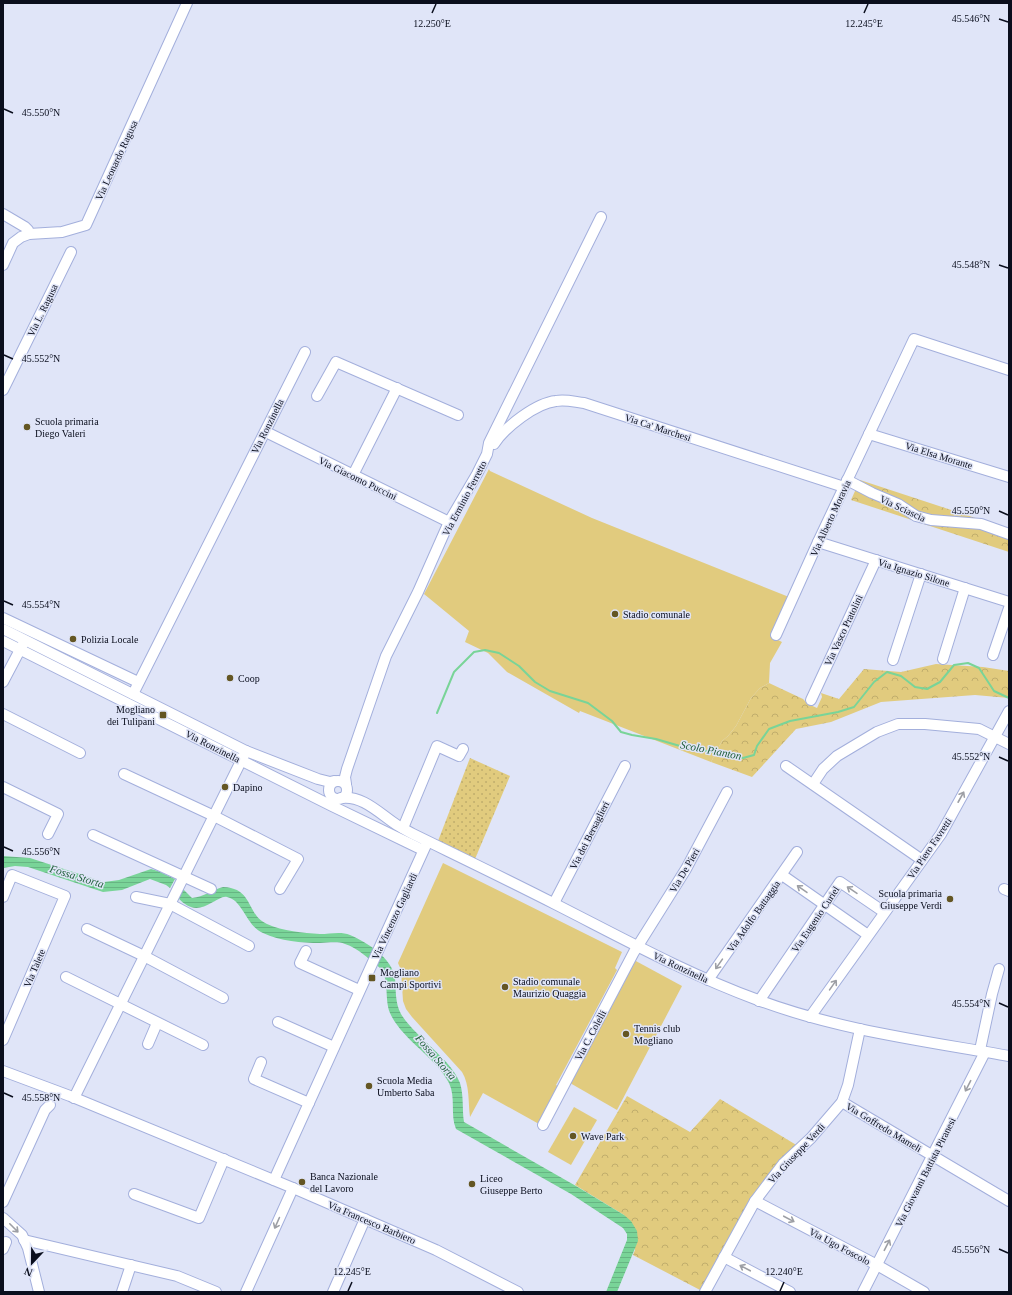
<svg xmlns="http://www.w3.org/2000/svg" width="1012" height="1295" font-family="'Times New Roman',serif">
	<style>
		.grass { fill: url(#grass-dots) }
		.forest { fill: url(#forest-crowns) }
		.pitch { fill: #e1cb7e }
		.water { fill: url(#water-rules) }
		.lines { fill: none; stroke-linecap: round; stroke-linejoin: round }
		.stream { stroke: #79d498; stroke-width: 2 }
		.minor-casing { stroke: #a3afdc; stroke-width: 12 }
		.minor { stroke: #fff; stroke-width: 10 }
		.oneway { stroke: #9d9fa5 }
		.ticks { fill: none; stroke: #0a0e1d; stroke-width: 1.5 }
		.poi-dot { fill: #645623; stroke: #e0e5f8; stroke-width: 1.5 }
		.labels { text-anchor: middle; stroke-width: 3; stroke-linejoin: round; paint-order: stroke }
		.street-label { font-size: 10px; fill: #0a0e1d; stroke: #e0e5f8 }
		.poi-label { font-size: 10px; fill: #0a0e1d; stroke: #e0e5f8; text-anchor: start }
		.water-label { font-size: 11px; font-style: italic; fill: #20613a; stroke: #e0e5f8 }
		.ticks-label { font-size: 10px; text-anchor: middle; fill: #0a0e1d; stroke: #e0e5f8; stroke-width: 3; stroke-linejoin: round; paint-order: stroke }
	</style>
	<defs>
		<pattern id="grass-dots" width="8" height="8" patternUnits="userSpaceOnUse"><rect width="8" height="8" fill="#e1cb7e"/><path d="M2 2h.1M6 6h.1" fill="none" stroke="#c0ad6c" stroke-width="1.8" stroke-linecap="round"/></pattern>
		<pattern id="forest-crowns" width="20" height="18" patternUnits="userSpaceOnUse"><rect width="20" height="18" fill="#e1cb7e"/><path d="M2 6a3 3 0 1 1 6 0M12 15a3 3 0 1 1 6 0" fill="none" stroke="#c0ad6c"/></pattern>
		<pattern id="water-rules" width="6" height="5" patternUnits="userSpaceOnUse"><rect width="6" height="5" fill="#79d498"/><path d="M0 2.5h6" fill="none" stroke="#67b583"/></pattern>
	</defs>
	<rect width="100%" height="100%" fill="#e0e5f8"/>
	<path class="grass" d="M470 758 510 776 475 859 438 841Z"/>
	<g class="forest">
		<path d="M860 480 1009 529V552L851 500Z"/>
		<path d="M936 664 983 667 1009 671V698L975 695 881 702 831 722 796 729 752 777 711 762 722 741 728 736 736 726 751 698 760 688 769 683 803 699 808 704 817 708 822 697 821 693 839 699 864 669 901 672Z"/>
		<path d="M627 1096 690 1132 720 1099 798 1146 702 1291 633 1255 635 1250 624 1215 575 1185Z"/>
	</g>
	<g class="pitch">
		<path d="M489 469 490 471 592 518 789 597 772 637 782 642 770 663 769 683 760 688 751 698 736 726 728 736 722 741 711 762 580 711 579 713 507 672 488 653 465 642 469 631 424 594Z"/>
		<path d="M443 863 622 952 615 968 617 970 556 1085 559 1087 539 1124 483 1093 470 1117C468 1102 470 1085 462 1072L412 1017 406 1009 403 1001 401 970 398 963Z"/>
		<path d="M634 960 682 986 617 1110 570 1083Z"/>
		<path d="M574 1107 597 1120 571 1165 548 1152Z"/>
	</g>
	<g class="water">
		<path d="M3 856 30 858 104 882 119 880 151 869 158 871 175 879 170 888 166 885 150 879 122 890 103 892 28 867 15 866 3 868Z"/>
		<path d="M223 887C254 888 246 915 267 924 283 931 303 933 320 934 330 934 341 931 350 935 368 943 392 958 395 978 396 990 395 1003 401 1014 415 1037 451 1059 460 1083 464 1096 462 1110 464 1122L576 1186 624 1215 631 1221 637 1231 638 1241 617 1292H606L627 1240V1234L623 1228 571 1194 456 1129C450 1115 456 1097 449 1083 436 1057 402 1040 390 1013 384 998 390 980 380 968 369 959 358 948 345 944 337 941 328 943 320 943 302 943 280 941 263 933 246 926 243 900 227 897 222 896 218 900 213 902 198 911 190 910 178 898L182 888 192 898C204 897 212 890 223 887Z"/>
	</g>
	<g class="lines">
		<path class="stream" d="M437 713 454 672 474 652 485 650 499 653 519 666 535 682 550 691 588 703 612 721 621 732 632 735 656 739 680 746 743 758 754 755 757 746 769 729 790 721 838 712 854 707 874 682 887 672 901 676 915 687 927 689 940 682 954 665 968 663 979 668 994 691 1009 698"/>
		<defs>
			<g id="minor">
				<path d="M3 214 25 227 28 230 29 234"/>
				<path d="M3 265 13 243 21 237 29 234 62 232 86 225 187 3"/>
				<path d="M3 390 71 252"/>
				<path d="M317 396 336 362 458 415"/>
				<path d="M268 433 449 522"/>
				<path d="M869 434 1009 477"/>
				<path d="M494 444C505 427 536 403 556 401 565 399 575 402 584 403L844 487"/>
				<path d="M353 475 397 388"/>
				<path d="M847 480 872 493 898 504 916 516 931 520 981 524 1009 534"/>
				<path d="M818 542 1009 602"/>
				<path d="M3 618 138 682"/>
				<path d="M3 629 246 751 318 779 330 782 334 781"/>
				<path d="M776 635 818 542 914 339 1009 370"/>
				<path d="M3 641 332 806 423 850"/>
				<path d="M993 655 1009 608"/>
				<path d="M943 659 965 588"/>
				<path d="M893 660 921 574"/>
				<path d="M3 682 23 644"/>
				<path d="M133 694 305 352"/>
				<path d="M811 700 876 560"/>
				<path d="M3 714 80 753"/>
				<path d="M786 766 922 860"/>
				<path d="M124 774 214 816 298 859 280 889"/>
				<circle cx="338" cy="790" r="9"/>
				<path d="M346 784 345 777 347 769 386 656 418 592 449 522 477 474 487 454 489 443 601 217"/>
				<path d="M813 784 823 769 837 756 877 732 898 724H925L979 729 1009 744"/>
				<path d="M3 787 58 814 48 834"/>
				<path d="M341 798C363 795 380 814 397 825 402 828 407 831 413 834 460 857 508 880 555 904 622 938 687 974 758 1000 838 1030 925 1041 1009 1056"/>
				<path d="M403 828 437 746 459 756 463 749"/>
				<path d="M93 835 211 889"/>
				<path d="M782 875 868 935"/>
				<path d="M1004 889 1009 891"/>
				<path d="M3 897 12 875 65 896 3 1040"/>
				<path d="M136 897 170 904 249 946"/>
				<path d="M554 903 625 766"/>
				<path d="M87 929 144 956 223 998"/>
				<path d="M306 951 300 963 359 990"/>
				<path d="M66 977 203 1045"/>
				<path d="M708 980 797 852"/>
				<path d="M759 1001 840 882 884 912"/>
				<path d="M810 1017 941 834 1009 711"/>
				<path d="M278 1022 334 1047"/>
				<path d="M148 1044 157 1023"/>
				<path d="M980 1050 992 994 999 969"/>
				<path d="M261 1062 254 1079 309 1103"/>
				<path d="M3 1071 70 1096 293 1188 436 1250 518 1292"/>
				<path d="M74 1098 246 751"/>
				<path d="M842 1102 1009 1201"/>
				<path d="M543 1125 634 952 686 869 727 792"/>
				<path d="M274 1180 426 845"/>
				<path d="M134 1194 199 1218 224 1159"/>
				<path d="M755 1201 877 1265 924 1292"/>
				<path d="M3 1202 45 1110 50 1105"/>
				<path d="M3 1218 22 1235 28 1248 39 1292"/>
				<path d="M24 1240 177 1276 216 1292"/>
				<path d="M3 1249 6 1242"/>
				<path d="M724 1257 790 1292"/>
				<path d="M122 1292 131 1265"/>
				<path d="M246 1292 293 1188"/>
				<path d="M333 1292 365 1219"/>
				<path d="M705 1292 755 1201 783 1164 811 1138 842 1102 848 1085 860 1029"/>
				<path d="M863 1292 985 1052"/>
			</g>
		</defs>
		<use href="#minor" class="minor-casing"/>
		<use href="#minor" class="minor"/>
	</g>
	<defs><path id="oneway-shaft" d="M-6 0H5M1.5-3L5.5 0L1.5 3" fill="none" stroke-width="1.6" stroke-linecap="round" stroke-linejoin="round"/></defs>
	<g class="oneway">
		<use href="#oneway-shaft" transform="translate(961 797) rotate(-61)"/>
		<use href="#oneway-shaft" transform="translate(802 889) rotate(-145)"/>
		<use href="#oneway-shaft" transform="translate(852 890) rotate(-146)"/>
		<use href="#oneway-shaft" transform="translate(719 964) rotate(125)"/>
		<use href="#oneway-shaft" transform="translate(833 985) rotate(-55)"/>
		<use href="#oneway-shaft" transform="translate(968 1086) rotate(117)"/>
		<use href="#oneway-shaft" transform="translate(789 1219) rotate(28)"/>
		<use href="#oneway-shaft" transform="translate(277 1223) rotate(114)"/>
		<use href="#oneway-shaft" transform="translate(14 1228) rotate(45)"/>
		<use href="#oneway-shaft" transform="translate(887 1245) rotate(-63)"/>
		<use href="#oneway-shaft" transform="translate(745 1268) rotate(-152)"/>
	</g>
	<path class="ticks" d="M432 13 436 4M864 13 868 4M999 19 1008 22M4 109 13 113M999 265 1008 268M4 355 13 359M999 511 1008 515M4 601 13 605M999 757 1008 761M4 847 13 851M999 1003 1008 1007M4 1093 13 1097M999 1249 1008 1253M348 1291 352 1282M780 1291 784 1282"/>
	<g class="poi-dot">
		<circle cx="27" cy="427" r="4"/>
		<circle cx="615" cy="614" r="4"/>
		<circle cx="73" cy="639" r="4"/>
		<circle cx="230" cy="678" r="4"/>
		<rect x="159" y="711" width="8" height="8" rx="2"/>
		<circle cx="225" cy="787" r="4"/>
		<circle cx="950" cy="899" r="4"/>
		<rect x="368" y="974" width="8" height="8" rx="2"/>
		<circle cx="505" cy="987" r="4"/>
		<circle cx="626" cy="1034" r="4"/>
		<circle cx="369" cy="1086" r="4"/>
		<circle cx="573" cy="1136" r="4"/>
		<circle cx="302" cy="1182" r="4"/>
		<circle cx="472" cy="1184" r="4"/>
	</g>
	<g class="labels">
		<g class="street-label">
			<text transform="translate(116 160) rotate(-65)" y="4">Via Leonardo Ragusa</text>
			<text transform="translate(42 310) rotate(-64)" y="4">Via L. Ragusa</text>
			<text transform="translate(267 426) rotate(-63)" y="4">Via Ronzinella</text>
			<text transform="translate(658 427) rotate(18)" y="4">Via Ca' Marchesi</text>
			<text transform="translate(939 455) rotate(17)" y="4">Via Elsa Morante</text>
			<text transform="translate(358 478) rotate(26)" y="4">Via Giacomo Puccini</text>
			<text transform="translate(464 498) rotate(-62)" y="4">Via Erminio Ferretto</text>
			<text transform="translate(903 508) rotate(25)" y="4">Via Sciascia</text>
			<text transform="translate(830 518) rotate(-65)" y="4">Via Alberto Moravia</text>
			<text transform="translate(914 572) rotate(17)" y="4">Via Ignazio Silone</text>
			<text transform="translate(843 630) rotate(-65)" y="4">Via Vasco Pratolini</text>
			<text transform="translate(213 746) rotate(27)" y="4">Via Ronzinella</text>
			<text transform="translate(589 835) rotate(-63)" y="4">Via dei Bersaglieri</text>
			<text transform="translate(929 848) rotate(-56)" y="4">Via Piero Favretti</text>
			<text transform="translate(684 870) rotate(-60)" y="4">Via De Pieri</text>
			<text transform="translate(394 916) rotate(-65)" y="4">Via Vincenzo Gagliardi</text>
			<text transform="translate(753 916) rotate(-55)" y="4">Via Adolfo Battaggia</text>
			<text transform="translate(815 919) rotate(-56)" y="4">Via Eugenio Curiel</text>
			<text transform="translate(681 967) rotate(25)" y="4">Via Ronzinella</text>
			<text transform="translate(34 968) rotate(-67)" y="4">Via Talete</text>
			<text transform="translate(590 1035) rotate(-62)" y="4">Via C. Colelli</text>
			<text transform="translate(884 1127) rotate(31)" y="4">Via Goffredo Mameli</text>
			<text transform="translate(796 1153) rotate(-47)" y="4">Via Giuseppe Verdi</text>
			<text transform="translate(925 1172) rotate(-63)" y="4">Via Giovanni Battista Piranesi</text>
			<text transform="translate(372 1222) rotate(23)" y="4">Via Francesco Barbiero</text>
			<text transform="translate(840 1246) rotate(28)" y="4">Via Ugo Foscolo</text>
		</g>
		<g class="poi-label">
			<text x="35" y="425">Scuola primaria<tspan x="35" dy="12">Diego Valeri</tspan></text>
			<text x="623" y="618">Stadio comunale</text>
			<text x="81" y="643">Polizia Locale</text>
			<text x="238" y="682">Coop</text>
			<text x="155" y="713" text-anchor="end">Mogliano<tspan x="155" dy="12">dei Tulipani</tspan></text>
			<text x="233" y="791">Dapino</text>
			<text x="942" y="897" text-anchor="end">Scuola primaria<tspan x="942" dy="12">Giuseppe Verdi</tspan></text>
			<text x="380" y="976">Mogliano<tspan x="380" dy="12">Campi Sportivi</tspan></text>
			<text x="513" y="985">Stadio comunale<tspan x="513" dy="12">Maurizio Quaggia</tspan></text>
			<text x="634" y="1032">Tennis club<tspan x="634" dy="12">Mogliano</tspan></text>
			<text x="377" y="1084">Scuola Media<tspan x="377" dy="12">Umberto Saba</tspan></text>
			<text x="581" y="1140">Wave Park</text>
			<text x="310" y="1180">Banca Nazionale<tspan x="310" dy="12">del Lavoro</tspan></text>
			<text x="480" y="1182">Liceo<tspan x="480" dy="12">Giuseppe Berto</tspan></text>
		</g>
		<g class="water-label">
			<text transform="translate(711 750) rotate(11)" y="4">Scolo Pianton</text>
			<text transform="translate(77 876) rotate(17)" y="4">Fossa Storta</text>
			<text transform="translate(436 1057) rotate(49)" y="4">Fossa Storta</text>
		</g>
	</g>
	<g class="ticks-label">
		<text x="971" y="22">45.546°N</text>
		<text x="864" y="27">12.245°E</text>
		<text x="432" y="27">12.250°E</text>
		<text x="41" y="116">45.550°N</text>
		<text x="971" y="268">45.548°N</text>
		<text x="41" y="362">45.552°N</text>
		<text x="971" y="514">45.550°N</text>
		<text x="41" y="608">45.554°N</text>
		<text x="971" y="760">45.552°N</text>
		<text x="41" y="855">45.556°N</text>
		<text x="971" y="1007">45.554°N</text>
		<text x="41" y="1101">45.558°N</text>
		<text x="971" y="1253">45.556°N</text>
		<text x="352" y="1275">12.245°E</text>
		<text x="784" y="1275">12.240°E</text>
	</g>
	<rect width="1012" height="1295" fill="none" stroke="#0a0e1d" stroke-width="8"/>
	<g transform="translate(32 1263) rotate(202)" stroke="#e0e5f8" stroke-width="3" paint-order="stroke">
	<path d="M0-3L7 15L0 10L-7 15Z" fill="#0a0e1d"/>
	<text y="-6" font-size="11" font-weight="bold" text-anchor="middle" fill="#0a0e1d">N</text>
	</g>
</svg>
